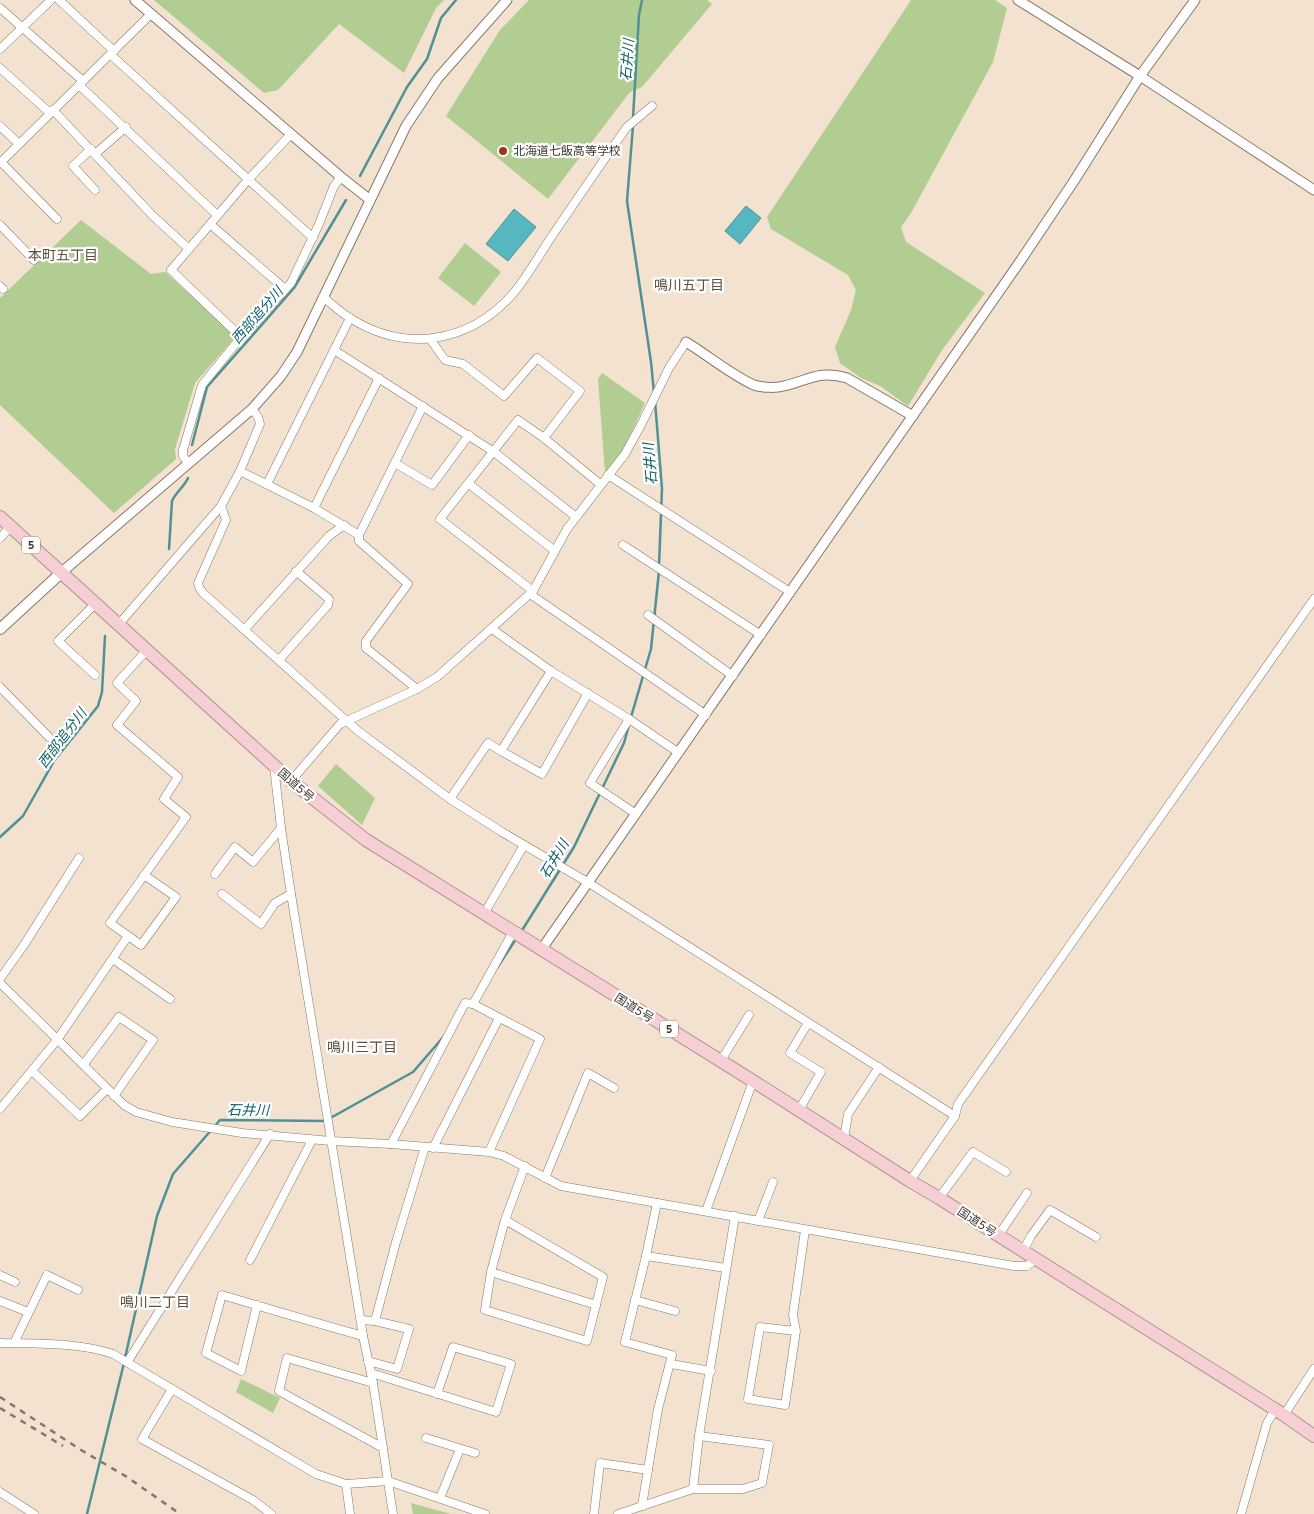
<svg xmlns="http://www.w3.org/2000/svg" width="1314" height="1514" font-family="Overpass,'Noto Sans JP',sans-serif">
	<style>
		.green { fill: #b1cd92 }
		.water { fill: #57b7c0; stroke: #509195 }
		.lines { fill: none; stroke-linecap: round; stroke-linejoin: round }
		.stream { stroke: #509195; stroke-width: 2.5 }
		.minor-casing { stroke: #877967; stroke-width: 9 }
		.tertiary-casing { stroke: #877967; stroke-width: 11 }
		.secondary-casing { stroke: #877967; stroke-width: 12 }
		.trunk-casing { stroke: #b59294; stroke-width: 14 }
		.minor { stroke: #fff; stroke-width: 8 }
		.tertiary { stroke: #fff; stroke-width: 9 }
		.secondary { stroke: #fff; stroke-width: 10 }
		.trunk { stroke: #f6cfd4; stroke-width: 12 }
		.rail { stroke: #82776c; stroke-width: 2.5; stroke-dasharray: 6 6; stroke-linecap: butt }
		.poi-dot { fill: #9d351a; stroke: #fff; stroke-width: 2 }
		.labels { text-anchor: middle; stroke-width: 4.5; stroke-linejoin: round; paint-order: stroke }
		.shield { fill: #fff; stroke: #79746f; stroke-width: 1 }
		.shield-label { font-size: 11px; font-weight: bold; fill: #3f3831 }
		.poi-label { font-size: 12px; fill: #3f3831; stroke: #fff; text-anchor: start }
		.street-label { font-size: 12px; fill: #3f3831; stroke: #fff }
		.water-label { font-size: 14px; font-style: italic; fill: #0e6067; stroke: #fff }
		.neighbourhood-label { font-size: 14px; fill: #5c4f3e; stroke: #fff }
	</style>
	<rect width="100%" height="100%" fill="#f3e2cf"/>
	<g class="green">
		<path d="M154 0H444L436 8 404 73 339 24 278 90 264 93Z"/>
		<path d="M529 0H707L712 4 642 87 630 92 548 199 446 116 500 30Z"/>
		<path d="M911 0H995L1007 8 993 62 911 213 901 227 906 242 985 293 942 350 908 406 880 386 861 378 840 363 835 347 851 310 856 290 848 275 771 229 767 217Z"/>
		<path d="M81 220 151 274 165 272 236 336 195 383 175 449 176 459 114 513 0 405V298Z"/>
		<path d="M465 243 501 272 474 306 438 278Z"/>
		<path d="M602 373 645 403 624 449 605 472 598 379Z"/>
		<path d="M336 764 375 798 362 825 318 786Z"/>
		<path d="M241 1379 280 1398 273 1413 236 1392Z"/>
		<path d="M411 1503 451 1514H413Z"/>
	</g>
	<g class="water">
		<path d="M746 206 761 218 740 244 725 231Z"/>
		<path d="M514 209 536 227 508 261 486 244Z"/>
	</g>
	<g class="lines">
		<g class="stream">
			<path d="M633 118 639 15 642 0"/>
			<path d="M633 126 627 201 651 362 654 393"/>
			<path d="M360 176 407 87 427 59 441 18 456 0"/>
			<path d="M655 401 662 489 659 566"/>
			<path d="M192 445 207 387 294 288 346 200"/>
			<path d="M169 549 172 501C176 492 184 487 188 478"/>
			<path d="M631 717 651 649 659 571"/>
			<path d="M0 837 23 816 54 761 98 706 102 692 105 636"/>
			<path d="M521 932 574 847 624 743 629 725"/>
			<path d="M497 968 516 939"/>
			<path d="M125 1358 157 1216 173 1174 220 1120 325 1121 413 1072 445 1035"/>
			<path d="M87 1514 124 1363"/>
		</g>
		<defs>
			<g id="minor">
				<path d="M59 0 114 51"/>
				<path d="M0 8 83 81"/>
				<path d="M0 49 51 0"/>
				<path d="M111 55 313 238"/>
				<path d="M0 68 50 113"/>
				<path d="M79 85 217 215"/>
				<path d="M53 110 153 216 189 249"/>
				<path d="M0 126 19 144"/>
				<path d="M291 134 247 181 171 270 241 337 291 283 319 224 334 186 341 177"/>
				<path d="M91 149 73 166 95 190"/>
				<path d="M95 154 126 127"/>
				<path d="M1 162 57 219"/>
				<path d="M0 163 151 14"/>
				<path d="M210 224 285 289"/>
				<path d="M0 225 34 260"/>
				<path d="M0 286 3 289"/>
				<path d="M323 297C332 304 340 312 350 318 405 353 468 343 511 296 526 279 541 252 554 233 578 198 602 162 627 127L652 106"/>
				<path d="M430 339 445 360 463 364 504 396 537 358 580 391 544 438"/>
				<path d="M334 350 494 452 576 517"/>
				<path d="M188 463 183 456V450L202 385 241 337"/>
				<path d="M395 463 432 485 469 435"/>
				<path d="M240 471 314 508 359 535V541L408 584 366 641V648L417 689"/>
				<path d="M608 475 790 592"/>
				<path d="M267 484 350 318"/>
				<path d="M469 484 555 551"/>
				<path d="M221 506 226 520 198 583 199 587 203 593 358 731 450 799 502 832 589 883 955 1116"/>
				<path d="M314 508 379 378"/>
				<path d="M359 535 423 406"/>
				<path d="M0 538 10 527"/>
				<path d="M623 545 761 635"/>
				<path d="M533 591 440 519 518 420 544 438 600 484"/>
				<path d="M530 594 706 715"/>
				<path d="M648 615 733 676"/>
				<path d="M119 624 221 506 240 471 260 424 258 417 252 409"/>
				<path d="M245 629 329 536 344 525"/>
				<path d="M492 629 551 671 629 719 679 753"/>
				<path d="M279 660 328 605 329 599 296 571"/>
				<path d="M95 675 58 641 96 603"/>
				<path d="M0 687 49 737"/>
				<path d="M629 719 590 783 636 814"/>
				<path d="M501 751 542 774 588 693"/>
				<path d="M274 766 281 828 291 894 363 1336 373 1383 393 1514"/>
				<path d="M291 781 340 724 417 689 437 677 533 591 567 529 625 454 641 425 669 368 686 342"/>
				<path d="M450 799 488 743 501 751 551 671"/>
				<path d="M215 874 235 847 253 862 281 828"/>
				<path d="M144 875 176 897 141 945 110 923 186 817 164 799 178 777 117 725 136 701 117 683 147 650"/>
				<path d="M222 894 261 924 275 903 291 894"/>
				<path d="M484 914 524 845"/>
				<path d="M113 959 170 999"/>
				<path d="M0 979 24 945 79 858"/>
				<path d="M0 983 124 1105 136 1112 172 1122 242 1133 331 1141 391 1144 489 1152 504 1156 561 1186 1014 1266H1027L1036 1259"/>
				<path d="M473 1004 540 1039 489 1152"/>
				<path d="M720 1062 749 1015"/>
				<path d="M84 1064 119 1017 153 1040 114 1096"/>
				<path d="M32 1071 80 1116 107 1089"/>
				<path d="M0 1109 57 1040 128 936"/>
				<path d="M799 1110 821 1072 790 1053 808 1023"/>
				<path d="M844 1139 848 1114 879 1067"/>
				<path d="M391 1144 465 1003 473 1004 513 932"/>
				<path d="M433 1148 499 1018"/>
				<path d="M545 1178 588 1073 614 1088"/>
				<path d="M910 1181 955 1116 958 1104 1314 599"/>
				<path d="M939 1198 973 1152 1006 1172"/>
				<path d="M706 1211 753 1081"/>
				<path d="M505 1220 491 1272 485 1310 587 1341 603 1277 505 1220 525 1166"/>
				<path d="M758 1221 773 1182"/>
				<path d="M998 1236 1027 1193"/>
				<path d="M1023 1251 1031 1236 1050 1210 1096 1237"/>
				<path d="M646 1256 726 1268"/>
				<path d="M250 1260 312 1140"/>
				<path d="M491 1272 596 1305"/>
				<path d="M0 1275 15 1282"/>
				<path d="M635 1300 675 1311"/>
				<path d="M0 1301 28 1312"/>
				<path d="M257 1305 241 1371 206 1353 222 1295C269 1309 316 1323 363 1336"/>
				<path d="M361 1320 375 1321 409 1329 397 1369 368 1361"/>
				<path d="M375 1321 396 1242 425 1147"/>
				<path d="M796 1331 785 1405 748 1399 760 1327 796 1331 793 1315 805 1230"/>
				<path d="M0 1343C37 1344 78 1342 113 1354L316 1474 346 1484 388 1481 485 1514"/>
				<path d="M14 1343 47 1275 78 1290"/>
				<path d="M128 1361 270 1134"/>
				<path d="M671 1364 711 1371"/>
				<path d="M371 1373 496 1412 511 1364 453 1347 437 1394"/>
				<path d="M373 1383 287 1358 279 1391 383 1448"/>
				<path d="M172 1389 142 1439 253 1500 271 1514"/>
				<path d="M1284 1415 1314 1369"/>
				<path d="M426 1438 475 1453"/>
				<path d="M346 1484 350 1514"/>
				<path d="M693 1489 699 1436 735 1216"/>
				<path d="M0 1492 34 1514"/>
				<path d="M440 1498 460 1449"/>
				<path d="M642 1506 658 1409 672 1355 625 1342 646 1256 657 1203"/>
				<path d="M594 1514 600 1463 648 1470"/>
				<path d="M618 1514 693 1489H743L762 1483 769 1445 699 1436"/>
				<path d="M1241 1514 1267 1423 1275 1410"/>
			</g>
			<g id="tertiary">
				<path d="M135 0 341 177 369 199"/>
				<path d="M1018 0 1140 76 1314 190"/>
				<path d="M686 342C706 354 733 376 754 385 762 388 776 388 784 386 810 380 818 370 847 378L913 416"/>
				<path d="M62 572 252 409 281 376 297 352 406 126 438 78 507 0"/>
				<path d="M541 950 1019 263 1074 181 1140 76 1195 0"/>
			</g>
			<path id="secondary" d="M0 629 62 572"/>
			<path id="trunk" d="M0 517 291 781 366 840 753 1081 910 1181 939 1198 1284 1415 1314 1436"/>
		</defs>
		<use href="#minor" class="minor-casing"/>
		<use href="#tertiary" class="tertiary-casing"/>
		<use href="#secondary" class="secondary-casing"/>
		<use href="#trunk" class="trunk-casing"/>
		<use href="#minor" class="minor"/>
		<use href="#tertiary" class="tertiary"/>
		<use href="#secondary" class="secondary"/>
		<use href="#trunk" class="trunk"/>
		<g class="rail">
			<path d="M0 1397 81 1450 127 1477 180 1514"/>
			<path d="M0 1408 63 1446"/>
		</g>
	</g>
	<circle class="poi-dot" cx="503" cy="151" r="5"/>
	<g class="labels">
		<g class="shield">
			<rect x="22" y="536.5" width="18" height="17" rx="4"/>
			<rect x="660" y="1020.5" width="18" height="17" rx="4"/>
		</g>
		<g class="shield-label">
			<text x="31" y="549">5</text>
			<text x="669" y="1033">5</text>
		</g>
		<g class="poi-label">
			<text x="513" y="155">北海道七飯高等学校</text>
		</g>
		<g class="street-label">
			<text transform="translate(296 785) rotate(41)" y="4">国道5号</text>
			<text transform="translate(634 1008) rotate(32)" y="4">国道5号</text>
			<text transform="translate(977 1222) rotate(33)" y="4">国道5号</text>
		</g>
		<g class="water-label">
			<text transform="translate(627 60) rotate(-86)" y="5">石井川</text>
			<text transform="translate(257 315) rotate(-49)" y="5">西部追分川</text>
			<text transform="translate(650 464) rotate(-95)" y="5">石井川</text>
			<text transform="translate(62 738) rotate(-53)" y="5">西部追分川</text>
			<text transform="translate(554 859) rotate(-59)" y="5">石井川</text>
			<text transform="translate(248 1110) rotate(1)" y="5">石井川</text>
		</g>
		<g class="neighbourhood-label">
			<text x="63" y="260">本町五丁目</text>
			<text x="689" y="290">鳴川五丁目</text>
			<text x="362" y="1052">鳴川三丁目</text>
			<text x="155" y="1307">鳴川二丁目</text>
		</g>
	</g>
</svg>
